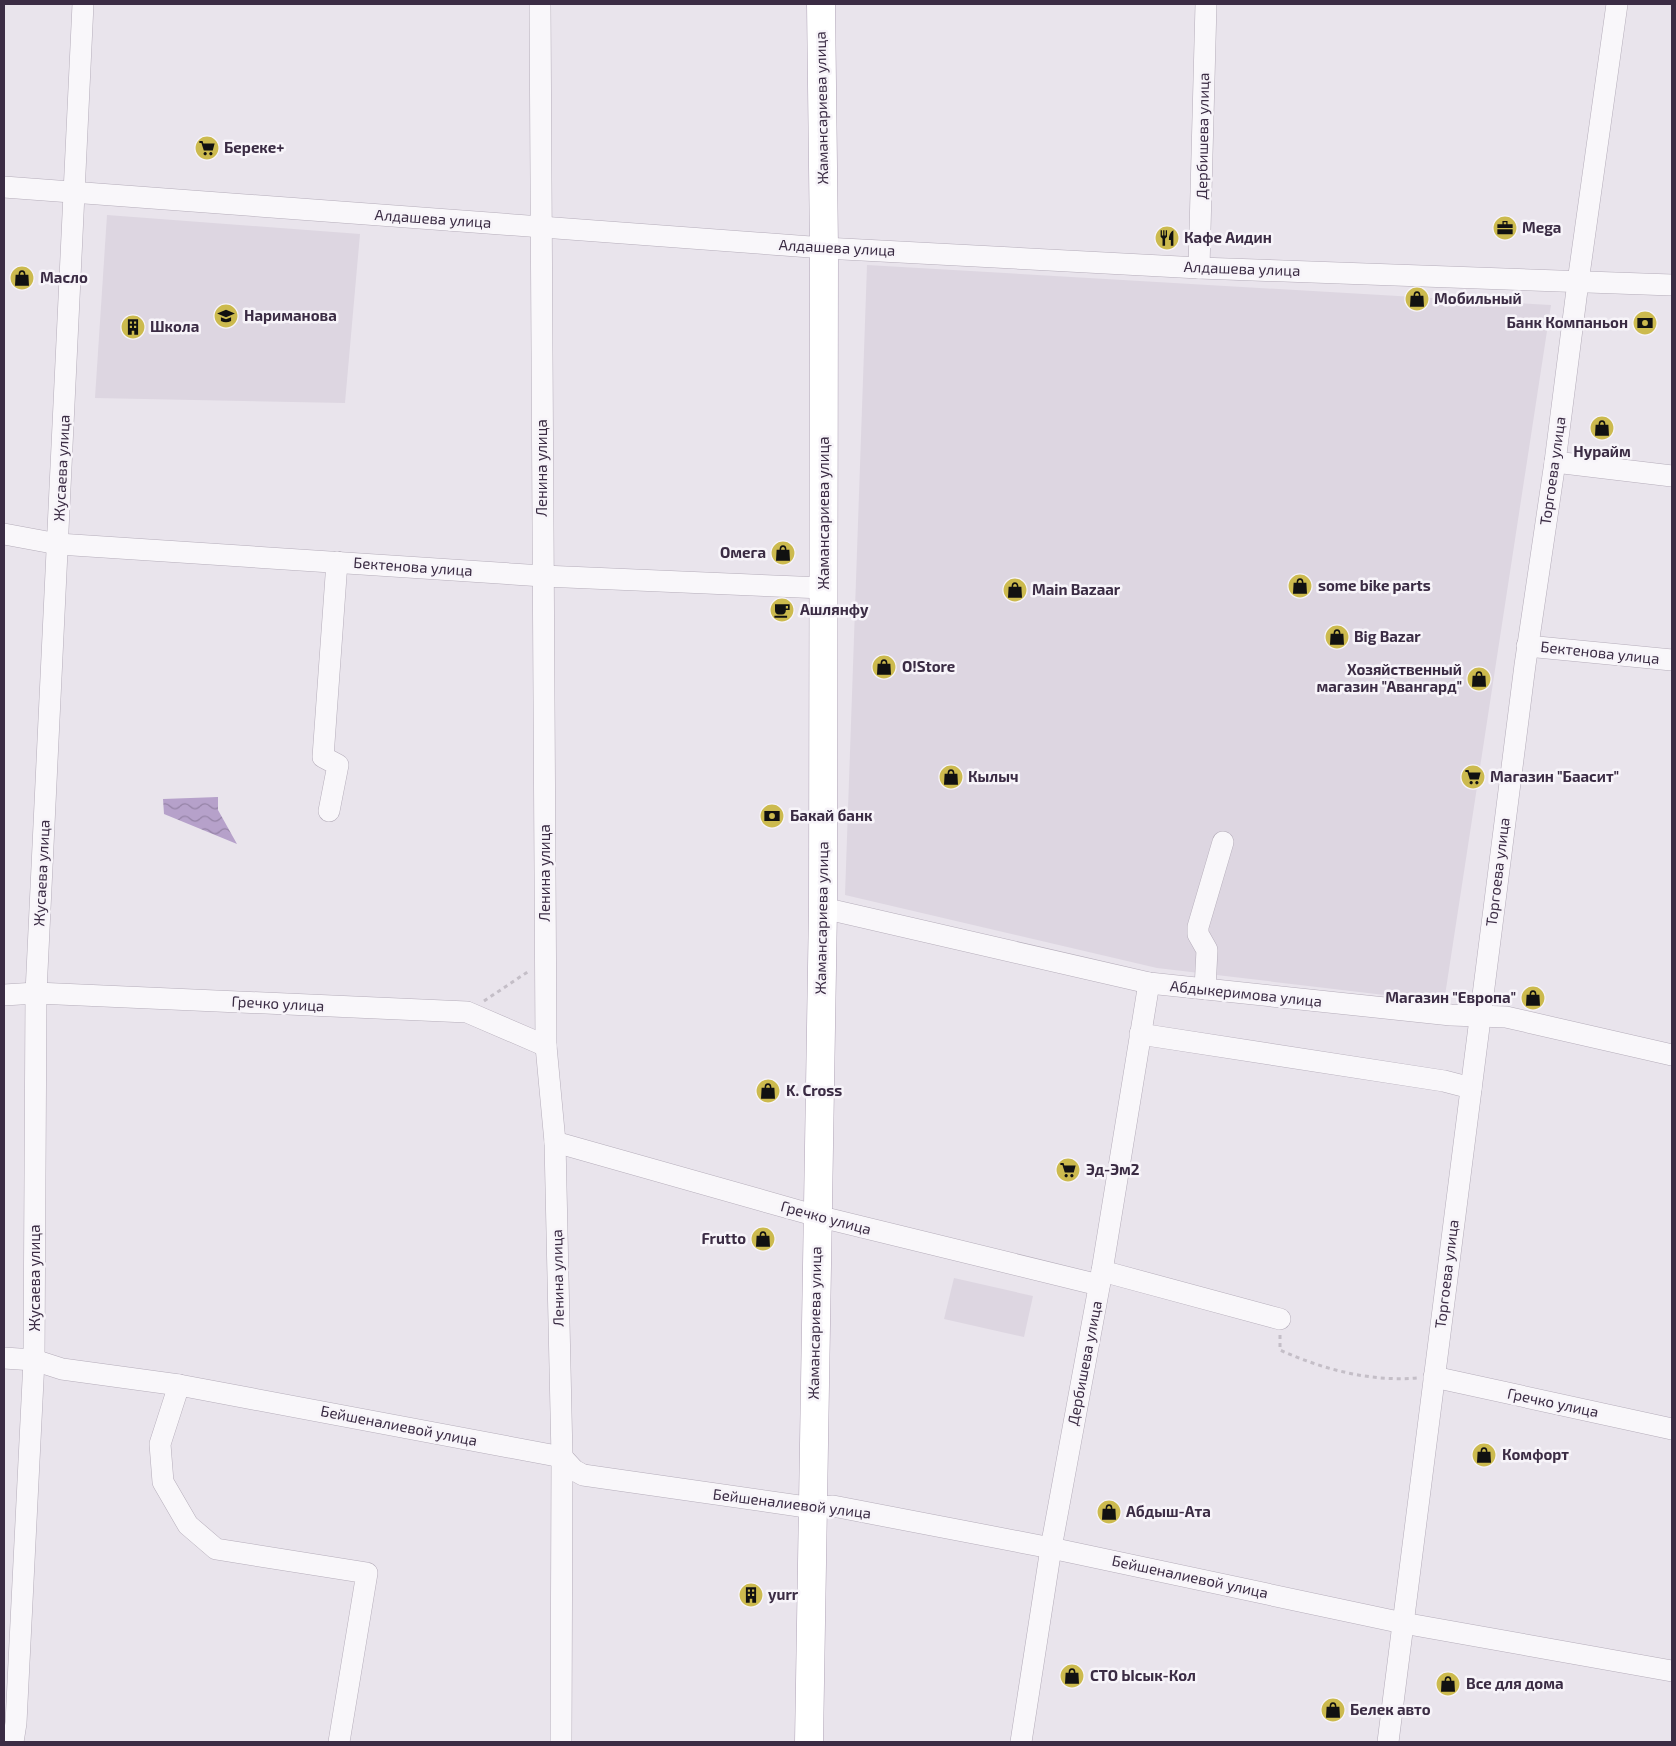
<svg xmlns="http://www.w3.org/2000/svg" width="1676" height="1746" font-family="'Exo 2',sans-serif">
	<style>
		.built { fill: #ddd6e1 }
		.water { fill: url(#water-waves) }
		.lines { fill: none; stroke-linecap: round; stroke-linejoin: round }
		.minor-casing { stroke: #b5adba; stroke-width: 22 }
		.major-casing { stroke: #b0a4b7; stroke-width: 29 }
		.path { stroke: #c4bec7; stroke-width: 3; stroke-dasharray: 4 4; stroke-linecap: butt }
		.minor { stroke: #f9f7fa; stroke-width: 21 }
		.major { stroke: #fff; stroke-width: 28 }
		.labels { text-anchor: middle; stroke-width: 5; stroke-linejoin: round; paint-order: stroke }
		.street-label { font-size: 15px; fill: #3b2c44; stroke: #f7f4f9 }
		.poi-label { font-size: 15px; font-weight: bold; fill: #3b2c44; stroke: #f7f4f9; text-anchor: start }
	</style>
	<defs>
		<pattern id="water-waves" width="16" height="10" patternUnits="userSpaceOnUse" patternTransform="scale(1.25)"><rect width="16" height="10" fill="#b6a1ca"/><path d="M0 5q4-4 8 0t8 0" fill="none" stroke="#9583a6"/></pattern>
	</defs>
	<rect width="100%" height="100%" fill="#e9e4ec"/>
	<g class="built">
		<path d="M107 215 360 234 345 403 95 398Z"/>
		<path d="M867 265 1551 305 1444 1002 1157 968 845 895Z"/>
		<path d="M954 1278 1033 1296 1024 1337 944 1319Z"/>
	</g>
	<path class="water" d="M218 797V810L237 844 164 814 163 799Z"/>
	<g class="lines">
		<defs>
			<g id="minor">
				<path d="M540 4 546 1046 555 1142 562 1457 561 1742"/>
				<path d="M4 187 824 248 1199 268 1672 285"/>
				<path d="M1199 268 1206 4"/>
				<path d="M1555 462 1672 476"/>
				<path d="M4 534 58 544 543 576 823 588"/>
				<path d="M1527 646 1672 660"/>
				<path d="M329 811 338 765 323 757 337 562"/>
				<path d="M823 908 1149 983 1451 1015 1506 1017 1672 1055"/>
				<path d="M1205 989 1207 950 1198 934V927L1223 842"/>
				<path d="M4 995 36 993 467 1012 546 1046"/>
				<path d="M1140 1034 1444 1081 1471 1088"/>
				<path d="M555 1142 817 1216 1099 1285"/>
				<path d="M1102 1271 1280 1319"/>
				<path d="M4 1358 34 1360 62 1369 179 1385 562 1457 574 1470 583 1475 813 1508 833 1506 1051 1548 1403 1623 1672 1671"/>
				<path d="M1434 1377 1672 1429"/>
				<path d="M179 1385 160 1444 163 1482 188 1525 216 1549 367 1573 339 1742"/>
				<path d="M13 1742 16 1723 34 1360 36 993 83 4"/>
				<path d="M1021 1742 1051 1548 1102 1271 1149 983"/>
				<path d="M1388 1742 1525 665 1555 462 1578 282 1617 4"/>
			</g>
			<path id="major" d="M809 1742 823 908 824 248 821 4"/>
		</defs>
		<use href="#minor" class="minor-casing"/>
		<use href="#major" class="major-casing"/>
		<g class="path">
			<path d="M484 1001 529 971"/>
			<path d="M1280 1335V1350C1322 1369 1370 1382 1417 1378"/>
		</g>
		<use href="#minor" class="minor"/>
		<use href="#major" class="major"/>
	</g>
	<defs>
		<symbol id="supermarket-disc" viewBox="-11 -11 22 22"><circle r="9.5" fill="#ccba4e" stroke="#f7f4f9"/><path d="M-6-5.5h2.5l.6 2H6L4.5 2H-2.5L-4.4-4H-6ZM-1.5 3.2a1.3 1.3 0 1 0 .1 0ZM3 3.2a1.3 1.3 0 1 0 .1 0Z" fill="#111"/></symbol>
		<symbol id="office-disc" viewBox="-11 -11 22 22"><circle r="9.5" fill="#ccba4e" stroke="#f7f4f9"/><path d="M-6-3h4V-5.5h4V-3h4V5H-6ZM-1-4.5V-3h2v-1.5ZM-6 0V1H6V0Z" fill="#111"/></symbol>
		<symbol id="restaurant-disc" viewBox="-11 -11 22 22"><circle r="9.5" fill="#ccba4e" stroke="#f7f4f9"/><path d="M-5-6h1v4h1v-4h1v4h1v-4h1v5L-1.5 .5V6h-2V.5L-5-1ZM5-6V6H3V1.5H1.5Q1.5-4 5-6Z" fill="#111"/></symbol>
		<symbol id="shop-disc" viewBox="-11 -11 22 22"><circle r="9.5" fill="#ccba4e" stroke="#f7f4f9"/><path d="M-5-2.5h2.3a2.7 3.5 0 0 1 5.4 0H5L5.5 6h-11ZM-1.5-2.5h3a1.5 2.3 0 0 0-3 0Z" fill="#111"/></symbol>
		<symbol id="school-disc" viewBox="-11 -11 22 22"><circle r="9.5" fill="#ccba4e" stroke="#f7f4f9"/><path d="M0-5L7-2L0 1L-7-2ZM-4 1L0 2.5L4 1V4Q0 6-4 4Z" fill="#111"/></symbol>
		<symbol id="bank-disc" viewBox="-11 -11 22 22"><circle r="9.5" fill="#ccba4e" stroke="#f7f4f9"/><path d="M-6-4H6V4H-6ZM0-2.3a2.3 2.3 0 1 0 0 4.6a2.3 2.3 0 1 0 0-4.6Z" fill="#111"/></symbol>
		<symbol id="building-disc" viewBox="-11 -11 22 22"><circle r="9.5" fill="#ccba4e" stroke="#f7f4f9"/><path d="M-4-6H4V6H1V3H-1V6H-4ZM-2.5-4.3h1.7v1.8h-1.7ZM.8-4.3h1.7v1.8H.8ZM-2.5-1h1.7V.8h-1.7ZM.8-1h1.7V.8H.8Z" fill="#111"/></symbol>
		<symbol id="cafe-disc" viewBox="-11 -11 22 22"><circle r="9.5" fill="#ccba4e" stroke="#f7f4f9"/><path d="M-5.5-4.5H6V0H3Q3 3.5 0 3.5H-2.5Q-5.5 3.5-5.5 0ZM3-3.2v2h1.7v-2ZM-6 4.5H4V6H-6Z" fill="#111"/></symbol>
	</defs>
	<g fill-rule="evenodd">
		<use href="#supermarket-disc" x="193" y="134" width="28" height="28"/>
		<use href="#office-disc" x="1491" y="214" width="28" height="28"/>
		<use href="#restaurant-disc" x="1153" y="224" width="28" height="28"/>
		<use href="#shop-disc" x="8" y="264" width="28" height="28"/>
		<use href="#shop-disc" x="1403" y="285" width="28" height="28"/>
		<use href="#school-disc" x="212" y="302" width="28" height="28"/>
		<use href="#bank-disc" x="1631" y="309" width="28" height="28"/>
		<use href="#building-disc" x="119" y="313" width="28" height="28"/>
		<use href="#shop-disc" x="1588" y="414" width="28" height="28"/>
		<use href="#shop-disc" x="769" y="539" width="28" height="28"/>
		<use href="#shop-disc" x="1286" y="572" width="28" height="28"/>
		<use href="#shop-disc" x="1001" y="576" width="28" height="28"/>
		<use href="#cafe-disc" x="768" y="596" width="28" height="28"/>
		<use href="#shop-disc" x="1323" y="623" width="28" height="28"/>
		<use href="#shop-disc" x="870" y="653" width="28" height="28"/>
		<use href="#shop-disc" x="1465" y="665" width="28" height="28"/>
		<use href="#shop-disc" x="937" y="763" width="28" height="28"/>
		<use href="#supermarket-disc" x="1459" y="763" width="28" height="28"/>
		<use href="#bank-disc" x="758" y="802" width="28" height="28"/>
		<use href="#shop-disc" x="1519" y="984" width="28" height="28"/>
		<use href="#shop-disc" x="754" y="1077" width="28" height="28"/>
		<use href="#supermarket-disc" x="1054" y="1156" width="28" height="28"/>
		<use href="#shop-disc" x="749" y="1225" width="28" height="28"/>
		<use href="#shop-disc" x="1470" y="1441" width="28" height="28"/>
		<use href="#shop-disc" x="1095" y="1498" width="28" height="28"/>
		<use href="#building-disc" x="737" y="1581" width="28" height="28"/>
		<use href="#shop-disc" x="1058" y="1662" width="28" height="28"/>
		<use href="#shop-disc" x="1434" y="1670" width="28" height="28"/>
		<use href="#shop-disc" x="1319" y="1696" width="28" height="28"/>
	</g>
	<g class="labels">
		<g class="street-label">
			<text transform="translate(822 108) rotate(-91)" y="5">Жамансариева улица</text>
			<text transform="translate(1203 136) rotate(-89)" y="5">Дербишева улица</text>
			<text transform="translate(433 219) rotate(4)" y="5">Алдашева улица</text>
			<text transform="translate(837 248) rotate(3)" y="5">Алдашева улица</text>
			<text transform="translate(1242 269) rotate(2)" y="5">Алдашева улица</text>
			<text transform="translate(62 468) rotate(-87)" y="5">Жусаева улица</text>
			<text transform="translate(542 468) rotate(-90)" y="5">Ленина улица</text>
			<text transform="translate(1553 471) rotate(-82)" y="5">Торгоева улица</text>
			<text transform="translate(824 513) rotate(-90)" y="5">Жамансариева улица</text>
			<text transform="translate(413 567) rotate(4)" y="5">Бектенова улица</text>
			<text transform="translate(1600 653) rotate(6)" y="5">Бектенова улица</text>
			<text transform="translate(1498 872) rotate(-83)" y="5">Торгоева улица</text>
			<text transform="translate(42 873) rotate(-87)" y="5">Жусаева улица</text>
			<text transform="translate(545 873) rotate(-90)" y="5">Ленина улица</text>
			<text transform="translate(822 918) rotate(-89)" y="5">Жамансариева улица</text>
			<text transform="translate(1246 994) rotate(6)" y="5">Абдыкеримова улица</text>
			<text transform="translate(278 1004) rotate(3)" y="5">Гречко улица</text>
			<text transform="translate(826 1218) rotate(15)" y="5">Гречко улица</text>
			<text transform="translate(1447 1274) rotate(-83)" y="5">Торгоева улица</text>
			<text transform="translate(35 1278) rotate(-90)" y="5">Жусаева улица</text>
			<text transform="translate(558 1278) rotate(-91)" y="5">Ленина улица</text>
			<text transform="translate(815 1323) rotate(-89)" y="5">Жамансариева улица</text>
			<text transform="translate(1085 1363) rotate(-79)" y="5">Дербишева улица</text>
			<text transform="translate(1553 1403) rotate(12)" y="5">Гречко улица</text>
			<text transform="translate(399 1426) rotate(11)" y="5">Бейшеналиевой улица</text>
			<text transform="translate(792 1504) rotate(7)" y="5">Бейшеналиевой улица</text>
			<text transform="translate(1190 1577) rotate(12)" y="5">Бейшеналиевой улица</text>
		</g>
		<g class="poi-label">
			<text x="224" y="153">Береке+</text>
			<text x="1522" y="233">Mega</text>
			<text x="1184" y="243">Кафе Аидин</text>
			<text x="40" y="283">Масло</text>
			<text x="1434" y="304">Мобильный</text>
			<text x="244" y="321">Нариманова</text>
			<text x="1628" y="328" text-anchor="end">Банк Компаньон</text>
			<text x="150" y="332">Школа</text>
			<text x="1602" y="457" text-anchor="middle">Нурайм</text>
			<text x="766" y="558" text-anchor="end">Омега</text>
			<text x="1318" y="591">some bike parts</text>
			<text x="1032" y="595">Main Bazaar</text>
			<text x="800" y="615">Ашлянфу</text>
			<text x="1354" y="642">Big Bazar</text>
			<text x="902" y="672">O!Store</text>
			<text x="1462" y="675" text-anchor="end">Хозяйственный<tspan x="1462" dy="17">магазин "Авангард"</tspan></text>
			<text x="968" y="782">Кылыч</text>
			<text x="1490" y="782">Магазин "Баасит"</text>
			<text x="790" y="821">Бакай банк</text>
			<text x="1516" y="1003" text-anchor="end">Магазин "Европа"</text>
			<text x="786" y="1096">K. Cross</text>
			<text x="1086" y="1175">Эд-Эм2</text>
			<text x="746" y="1244" text-anchor="end">Frutto</text>
			<text x="1502" y="1460">Комфорт</text>
			<text x="1126" y="1517">Абдыш-Ата</text>
			<text x="768" y="1600">yurr</text>
			<text x="1090" y="1681">СТО Ысык-Кол</text>
			<text x="1466" y="1689">Все для дома</text>
			<text x="1350" y="1715">Белек авто</text>
		</g>
	</g>
	<rect width="1676" height="1746" fill="none" stroke="#3b2c44" stroke-width="10"/>
</svg>
